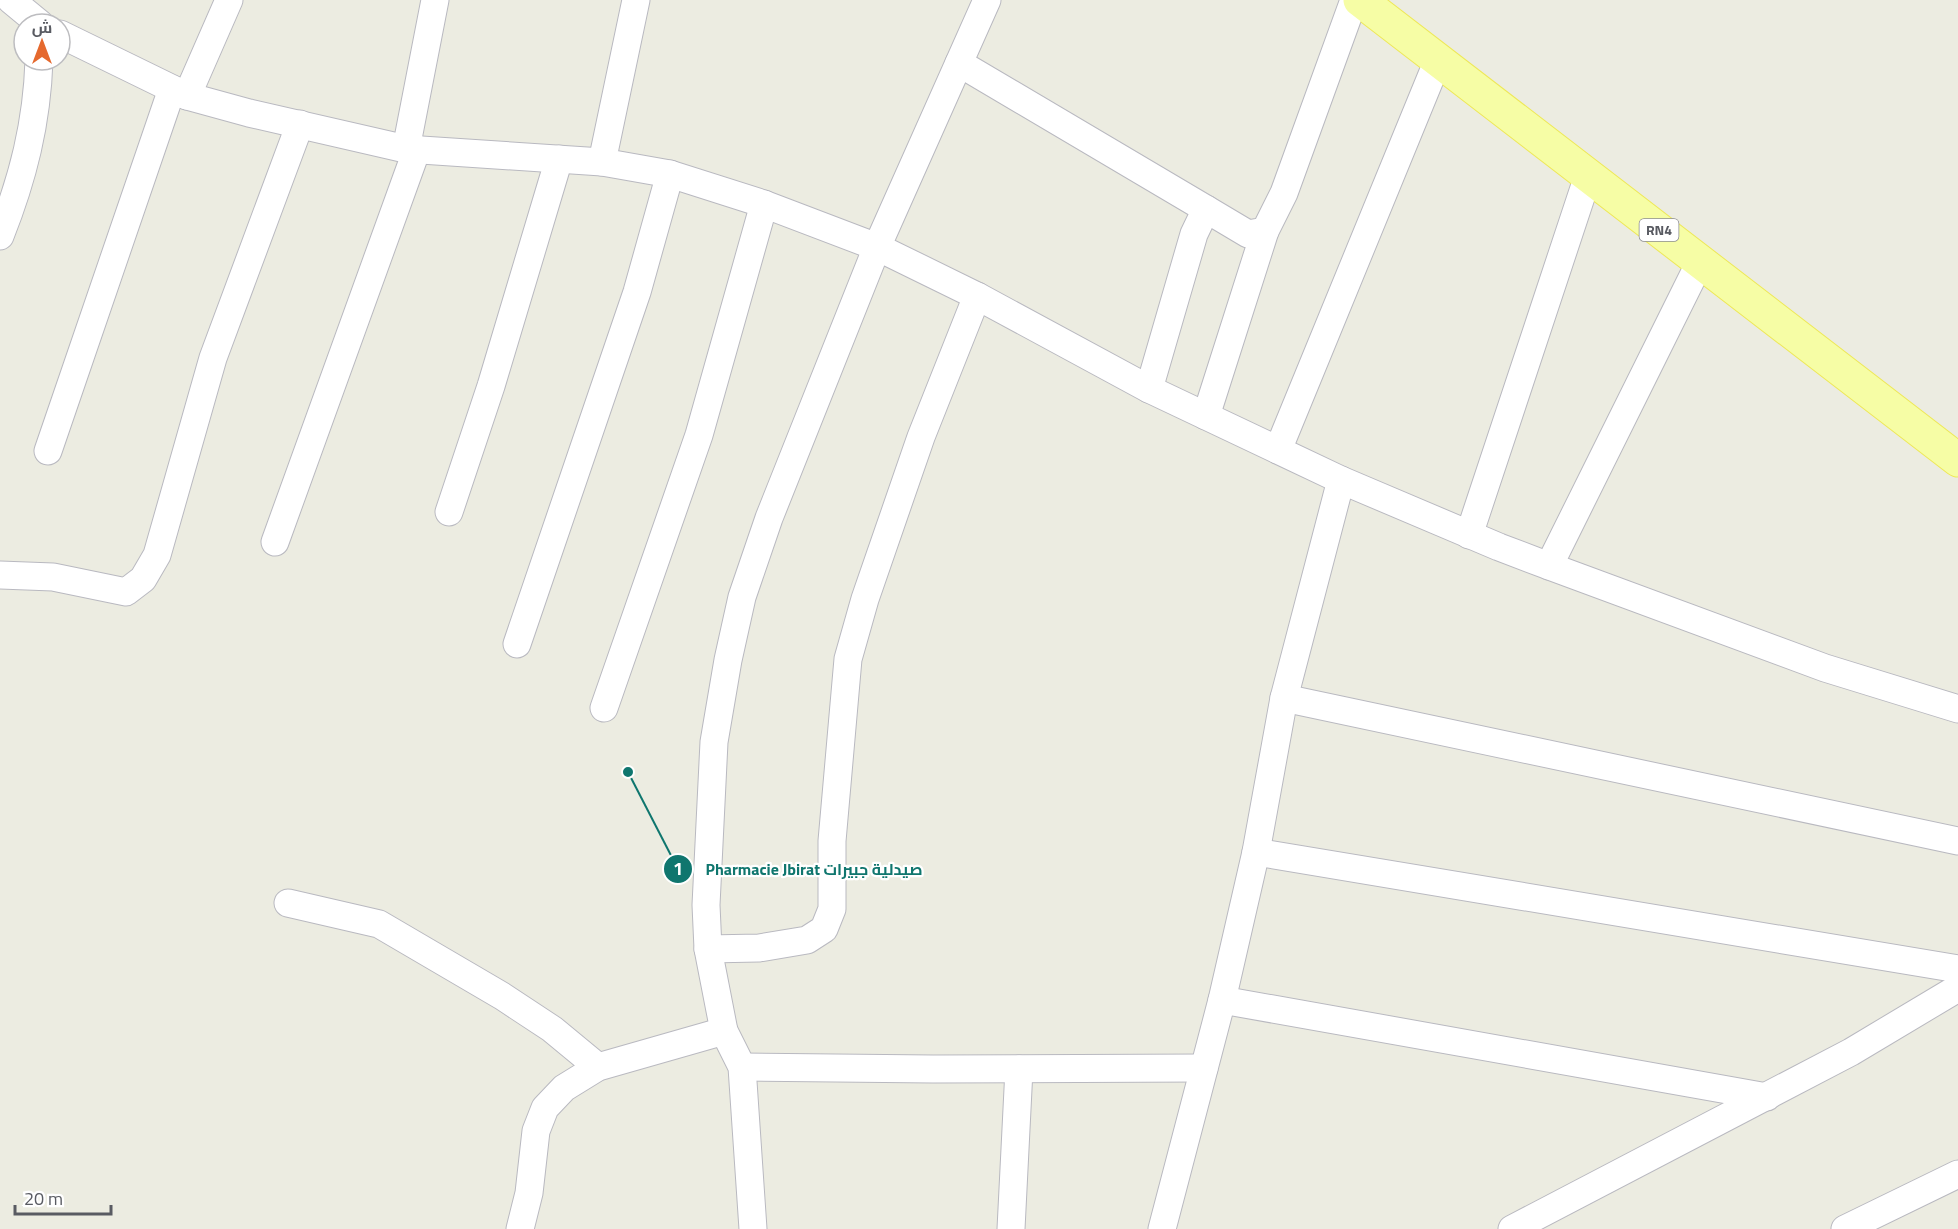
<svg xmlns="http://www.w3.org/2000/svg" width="1958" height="1229" font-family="'Titillium Web',Cairo,sans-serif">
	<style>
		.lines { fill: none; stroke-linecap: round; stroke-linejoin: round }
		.street-casing { stroke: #b9b9c0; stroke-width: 29 }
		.primary-casing { stroke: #eee858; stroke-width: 35 }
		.street { stroke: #fff; stroke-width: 27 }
		.primary { stroke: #f6fda5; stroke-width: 33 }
		.labels { text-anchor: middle; stroke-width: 4.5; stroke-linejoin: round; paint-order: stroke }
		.shield { fill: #fff; stroke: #8b8c91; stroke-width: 1.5 }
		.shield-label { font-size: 14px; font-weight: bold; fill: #595b62 }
		.leader { fill: none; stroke: #0f766e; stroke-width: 2 }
		.callout-dot { fill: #0f766e; stroke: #fff; stroke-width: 2 }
		.mark-label { font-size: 18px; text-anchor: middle; font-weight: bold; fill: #fff }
		.callout-label { font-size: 16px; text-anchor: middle; font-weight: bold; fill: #0f766e; stroke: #fff; stroke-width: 4.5; stroke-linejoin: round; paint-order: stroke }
	</style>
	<rect width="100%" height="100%" fill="#ecece1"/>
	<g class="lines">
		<defs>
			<g id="street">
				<path d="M11 0 40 24"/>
				<path d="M987 0 877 247 977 296 1149 389 1341 480 1499 547 1549 566 1825 668 1958 709"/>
				<path d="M60 34 187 96 249 113 406 149 602 162 670 174 764 204 877 247 769 518 742 597 728 660 714 742 706 905 708 949 724 1031 742 1067 753 1229"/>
				<path d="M959 63 1206 209 1194 234 1149 389"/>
				<path d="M187 96 229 0"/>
				<path d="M406 149 435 0"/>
				<path d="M602 162 636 0"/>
				<path d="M1206 209 1248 234 1265 231 1284 193 1354 0"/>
				<path d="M0 236C23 178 37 123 39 60"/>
				<path d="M1206 416 1265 231"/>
				<path d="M1278 450 1438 60"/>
				<path d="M48 451 172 89"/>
				<path d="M449 512 491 386 559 159"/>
				<path d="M1469 535 1588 176"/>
				<path d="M275 542 417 149"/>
				<path d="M1549 566 1700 262"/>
				<path d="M0 575 53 577 126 592 143 579 157 555 213 358 300 124"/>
				<path d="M517 644 637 292 670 174"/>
				<path d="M1284 698 1958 841"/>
				<path d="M604 708 699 435 764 204"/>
				<path d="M1256 852 1958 969"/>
				<path d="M288 903 379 924 502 996 552 1029 598 1067"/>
				<path d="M708 949 759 948 807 940 824 929 832 909V841L848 659 865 599 921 437 977 296"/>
				<path d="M1222 1000 1767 1097"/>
				<path d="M742 1067 933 1069 1204 1068"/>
				<path d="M520 1229 529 1193 536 1131 545 1108 564 1088 598 1067 724 1031"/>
				<path d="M1011 1229 1019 1069"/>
				<path d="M1162 1229 1222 1000 1256 852 1284 698 1341 480"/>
				<path d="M1512 1229 1851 1052 1958 988"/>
				<path d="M1845 1229 1958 1174"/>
			</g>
			<path id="primary" d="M1360 0 1958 460"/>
		</defs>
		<use href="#street" class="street-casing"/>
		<use href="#primary" class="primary-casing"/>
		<use href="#street" class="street"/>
		<use href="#primary" class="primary"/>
	</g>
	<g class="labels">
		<rect class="shield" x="1639.5" y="219" width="39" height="22" rx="4.5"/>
		<g class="shield-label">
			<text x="1659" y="235">RN4</text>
		</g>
	</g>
	<path class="leader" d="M628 772L678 869"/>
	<g class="callout-dot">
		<circle cx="628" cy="772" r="6"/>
		<circle cx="678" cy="869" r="15"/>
	</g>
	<g class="mark-label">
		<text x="678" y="875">1</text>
	</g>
	<g class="callout-label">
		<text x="814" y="875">Pharmacie Jbirat صيدلية جبيرات</text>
	</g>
	<g transform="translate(42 42)"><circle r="28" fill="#ffffff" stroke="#bdbdc0" stroke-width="1.5"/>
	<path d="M0-4.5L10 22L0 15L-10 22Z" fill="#e5692e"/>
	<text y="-9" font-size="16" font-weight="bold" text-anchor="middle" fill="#595b62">ش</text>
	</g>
	<path d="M15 1205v9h96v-9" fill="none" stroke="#595b62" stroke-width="3"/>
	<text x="24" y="1205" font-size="18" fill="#595b62" stroke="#ffffff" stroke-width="4.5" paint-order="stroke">20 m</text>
</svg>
